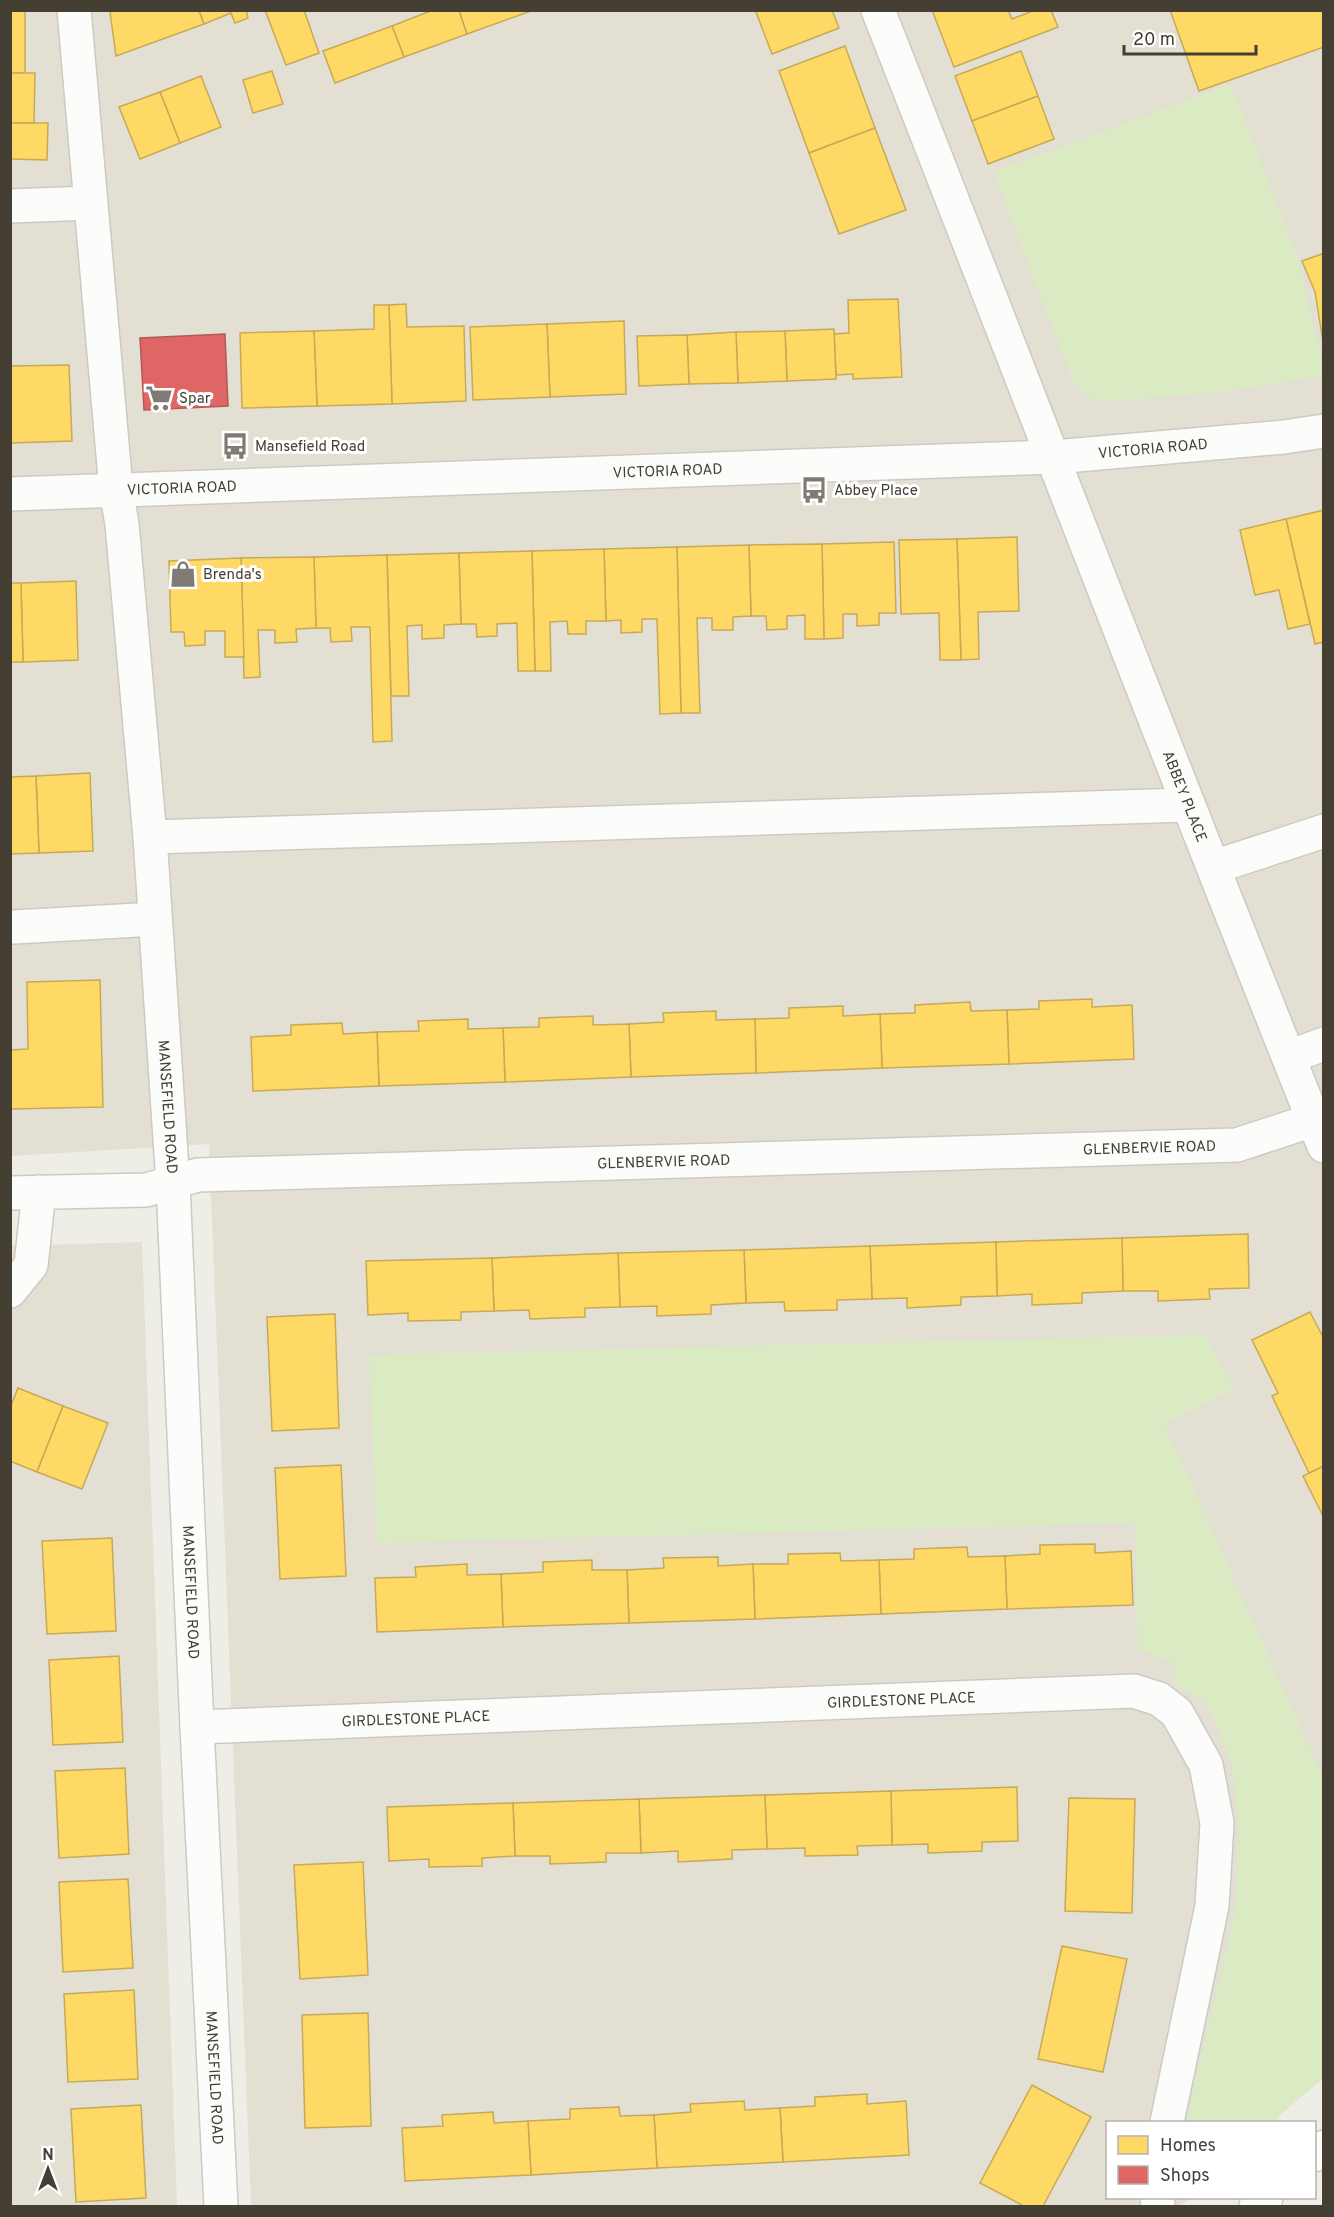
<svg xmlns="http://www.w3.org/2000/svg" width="1334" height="2217" font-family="Overpass,sans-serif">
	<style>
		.residential { fill: #e3dfd3 }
		.green { fill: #daebc4 }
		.homes { fill: #ffd966; stroke: #c7aa57; stroke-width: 1.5 }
		.shops { fill: #e06666; stroke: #b15a57; stroke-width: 1.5 }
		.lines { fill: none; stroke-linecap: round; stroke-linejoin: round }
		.minor-casing { stroke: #cccac4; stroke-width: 36 }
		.minor { stroke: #fcfcfb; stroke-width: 33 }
		.labels { text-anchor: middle; stroke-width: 6; stroke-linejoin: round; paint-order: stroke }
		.poi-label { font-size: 15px; fill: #443e33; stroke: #fff; text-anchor: start }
		.street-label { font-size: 15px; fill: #443e33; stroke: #fff }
	</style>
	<rect width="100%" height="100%" fill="#eeede6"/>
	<g class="residential">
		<path d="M11 11H1323V2076L1273 2122H1108V2198H1190L1180 2206H251L209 1144 11 1156Z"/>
		<path d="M142 1242 177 2206H11L10 1246Z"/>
	</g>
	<g class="green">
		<path d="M1231 84 1298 260 1323 365V376L1214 393 1097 402 1074 384 994 172Z"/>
		<path d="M1205 1335 1234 1388 1164 1423 1323 1778V2079L1271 2122H1186L1236 1908 1239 1831 1232 1764 1206 1700 1174 1685 1176 1664 1138 1649 1135 1523 377 1543 369 1355Z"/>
	</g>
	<g class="homes">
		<rect x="10" y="10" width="15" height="63"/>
		<path d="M114 10H199L204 24 116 56 110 12Z"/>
		<path d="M199 10H246L248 18 235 23 231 13 204 24Z"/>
		<path d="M265 10H304L319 53 286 65Z"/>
		<path d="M433 10H459L467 34 404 57 392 26Z"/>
		<path d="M459 10H531V11L467 34Z"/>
		<path d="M759 10H832L839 28 772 54 756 12Z"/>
		<path d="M932 10H1008L1012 19 1035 10H1051L1058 27 954 67Z"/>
		<path d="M1170 10H1324V47L1199 91Z"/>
		<path d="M392 26 404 57 335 83 323 51Z"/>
		<path d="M845 46 875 128 809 153 779 71Z"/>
		<path d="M1021 51 1038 96 972 121 955 76Z"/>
		<path d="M272 71 283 104 253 113 243 80Z"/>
		<path d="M10 73H35L34 123H10Z"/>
		<path d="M201 76 221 127 180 143 160 92Z"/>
		<path d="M160 92 180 143 140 159 119 107Z"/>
		<path d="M1038 96 1054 139 988 164 972 121Z"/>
		<path d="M10 123H48L47 160 10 159Z"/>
		<path d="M875 128 906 210 839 234 809 153Z"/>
		<path d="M1322 254 1324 257V348L1315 292 1302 261Z"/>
		<path d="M898 299 902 377 853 379V374L836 375 834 334 849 333 848 300Z"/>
		<path d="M406 304 407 327 464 326 466 401 392 404 389 305Z"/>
		<path d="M374 305H389L392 404 317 406 314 331 374 329Z"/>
		<path d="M624 321 626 394 550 397 547 324Z"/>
		<path d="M547 324 550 397 473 400 470 327Z"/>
		<path d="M834 329 836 379 787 381 785 331Z"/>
		<path d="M314 331 317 406 242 408 240 333Z"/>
		<path d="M785 331 787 381 738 383 736 332Z"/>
		<path d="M736 332 738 383 689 384 687 335Z"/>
		<path d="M687 335 689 384 639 386 637 336Z"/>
		<path d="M69 365 72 441 10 443V366Z"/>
		<path d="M1324 510V642L1315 644 1286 519Z"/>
		<path d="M1286 519 1310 624 1288 629 1279 590 1255 595 1240 530Z"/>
		<path d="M1017 537 1019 611 978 612 979 659 961 660 957 539Z"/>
		<path d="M957 539 961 660H940L939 613 901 614 899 540Z"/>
		<path d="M894 542 896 613H879V625L857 626V614H843V638L824 639 822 544Z"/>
		<path d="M822 544 824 639H805V615L787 616V629L767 630 766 616H751L749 545Z"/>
		<path d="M749 545 751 616 733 617V630H712V618H697L700 713H681L677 547Z"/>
		<path d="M677 547 681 713 660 714 657 619H642V632L621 633V620L606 621 604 549Z"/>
		<path d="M604 549 606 621H586V634H568L567 621 550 622 551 671H535L532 551Z"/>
		<path d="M532 551 535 671H518L517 623 497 624V636L477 637 476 624H461L459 553Z"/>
		<path d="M459 553 461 624 444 625V638L422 639V625L407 626 409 696H391L387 555Z"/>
		<path d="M387 555 392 741 373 742 370 627H351L352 641 331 642 330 628H316L314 557Z"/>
		<path d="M314 557 316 628 296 629 297 642 275 643V630H258L260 677 244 678 241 558Z"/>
		<path d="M241 558 244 657H225V631H205V645L185 646 184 632H171L169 561Z"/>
		<path d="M76 581 78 660 23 662 21 583Z"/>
		<path d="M10 583H21L23 662H10Z"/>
		<path d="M90 773 93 851 39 853 36 776Z"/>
		<path d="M36 776 39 853 10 854V777Z"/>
		<path d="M100 980 103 1107 10 1109V1050L28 1049 27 982Z"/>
		<path d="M1092 999V1007L1132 1005 1134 1059 1009 1064 1007 1010 1039 1009V1001Z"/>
		<path d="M970 1002 971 1011 1007 1010 1009 1064 882 1068 880 1014 915 1013V1005Z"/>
		<path d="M843 1006V1016L880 1014 882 1068 756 1073 755 1019 789 1018V1008Z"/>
		<path d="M716 1011V1020L755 1019 756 1073 631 1077 629 1024 664 1022 663 1013Z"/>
		<path d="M593 1016V1025L629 1024 631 1077 505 1082 503 1028 539 1027V1018Z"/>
		<path d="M468 1019V1029L503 1028 505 1082 379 1086 377 1032 419 1031 418 1021Z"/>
		<path d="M342 1023 343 1034 377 1032 379 1086 253 1091 251 1037 291 1035V1025Z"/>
		<path d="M1248 1234 1249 1288 1209 1289 1210 1299 1158 1301V1291H1123L1122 1238Z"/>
		<path d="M1122 1238 1123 1291 1082 1293V1303L1032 1305V1294L997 1296 996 1242Z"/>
		<path d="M996 1242 997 1296 961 1297V1305L907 1308V1298L872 1299 870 1246Z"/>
		<path d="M870 1246 872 1299 837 1300V1310L785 1311 784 1302 746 1303 744 1250Z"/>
		<path d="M744 1250 746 1303 711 1305V1314L657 1316V1306L620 1307 618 1253Z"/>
		<path d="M618 1253 620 1307 585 1308V1317L530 1319 529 1310 494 1311 492 1258Z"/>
		<path d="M492 1258 494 1311 461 1312V1320L408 1321V1313L368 1315 366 1261Z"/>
		<path d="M1310 1312 1324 1339V1466L1309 1473 1272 1396 1278 1393 1252 1340Z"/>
		<path d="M335 1314 339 1428 272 1431 267 1317Z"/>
		<path d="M18 1388 63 1406 37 1472 10 1461V1408Z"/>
		<path d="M63 1406 108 1423 82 1489 37 1472Z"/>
		<path d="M341 1465 346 1576 280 1579 275 1468Z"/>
		<path d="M1324 1466V1518L1303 1476Z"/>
		<path d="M112 1538 116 1631 47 1634 42 1541Z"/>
		<path d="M1095 1544V1553L1131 1551 1133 1605 1007 1609 1005 1556 1040 1554V1545Z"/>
		<path d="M967 1547 968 1557 1005 1556 1007 1609 881 1614 879 1560 914 1559V1549Z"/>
		<path d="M840 1553 841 1561 879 1560 881 1614 755 1619 753 1564H788V1554Z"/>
		<path d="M718 1557V1566L753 1564 755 1619 629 1623 627 1570 664 1568 663 1558Z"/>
		<path d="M592 1560V1570H627L629 1623 503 1627 501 1574 543 1572V1562Z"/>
		<path d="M467 1564V1575L501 1574 503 1627 377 1632 375 1578 416 1577 415 1567Z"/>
		<path d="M119 1656 123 1742 53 1745 49 1660Z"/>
		<path d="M125 1768 129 1854 59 1858 55 1771Z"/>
		<path d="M1017 1787 1018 1841 982 1842V1851L928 1853V1844L892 1845 891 1791Z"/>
		<path d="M891 1791 892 1845 857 1846 858 1855 805 1856V1848L767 1849 765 1795Z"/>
		<path d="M765 1795 767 1849 732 1850V1859L678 1862V1851L641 1853 639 1799Z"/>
		<path d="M1069 1798 1135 1799 1132 1913 1065 1911Z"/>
		<path d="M639 1799 641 1853H606V1862L550 1864V1856H515L513 1803Z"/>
		<path d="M513 1803 515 1856 482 1858V1866L429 1867V1859L389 1861 387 1807Z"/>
		<path d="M363 1862 368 1975 300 1979 294 1865Z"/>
		<path d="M128 1879 133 1968 63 1972 59 1882Z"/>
		<path d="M1062 1946 1127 1959 1103 2072 1038 2059Z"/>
		<path d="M134 1990 138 2079 68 2082 64 1994Z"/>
		<path d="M368 2013 371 2126 305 2128 302 2015Z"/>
		<path d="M1032 2085 1091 2117 1043 2206H1024L980 2183Z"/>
		<path d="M867 2094V2104L906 2101 909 2155 783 2162 780 2108 815 2106V2097Z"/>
		<path d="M744 2101 745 2110 780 2108 783 2162 657 2168 654 2115 691 2112 690 2104Z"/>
		<path d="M141 2105 146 2198 76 2202 71 2109Z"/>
		<path d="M619 2107 620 2116 654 2115 657 2168 531 2175 528 2121 570 2119V2109Z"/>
		<path d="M493 2112 494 2123 528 2121 531 2175 405 2181 402 2128 443 2126 442 2115Z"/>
	</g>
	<path class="shops" d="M225 334 228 406 144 410 140 338Z"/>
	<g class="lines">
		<defs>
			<g id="minor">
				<path id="s1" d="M74 10 116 489 122 524 150 837 173 1184 197 1727 221 2206"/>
				<path id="s2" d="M878 10C1027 389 1172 769 1324 1146"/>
				<path d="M10 206 90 203"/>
				<path id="s3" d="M10 494 1054 457 1284 437 1324 431"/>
				<path d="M150 837 1187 805"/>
				<path d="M1214 867 1324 831"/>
				<path d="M14 927 155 919"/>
				<path d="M1289 1057 1324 1044"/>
				<path id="s4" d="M10 1193 146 1190 198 1175 1237 1145 1313 1120"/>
				<path d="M10 1291 31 1265 39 1192"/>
				<path id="s5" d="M197 1727 1134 1691 1159 1699 1177 1713 1206 1765 1217 1823 1212 1906 1167 2122"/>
				<path d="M1314 2155 1324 2147"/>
				<path d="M1157 2198 1158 2206"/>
				<path d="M1256 2206 1266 2198"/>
			</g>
		</defs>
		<use href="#minor" class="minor-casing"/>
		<use href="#minor" class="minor"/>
	</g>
	<defs>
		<symbol id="supermarket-bare" viewBox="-9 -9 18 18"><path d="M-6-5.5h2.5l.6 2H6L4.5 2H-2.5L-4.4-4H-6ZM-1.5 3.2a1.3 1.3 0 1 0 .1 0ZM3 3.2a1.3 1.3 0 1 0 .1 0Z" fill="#807b72" stroke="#fff" stroke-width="2.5" paint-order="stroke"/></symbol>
		<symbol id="bus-bare" viewBox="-9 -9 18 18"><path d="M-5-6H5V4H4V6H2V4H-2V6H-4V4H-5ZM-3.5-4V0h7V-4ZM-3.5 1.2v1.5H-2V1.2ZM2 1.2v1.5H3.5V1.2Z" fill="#807b72" stroke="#fff" stroke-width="2.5" paint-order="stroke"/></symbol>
		<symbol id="shop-bare" viewBox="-9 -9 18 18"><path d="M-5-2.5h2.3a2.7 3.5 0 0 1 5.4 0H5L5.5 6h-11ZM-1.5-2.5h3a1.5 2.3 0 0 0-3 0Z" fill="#807b72" stroke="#fff" stroke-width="2.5" paint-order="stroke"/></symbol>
	</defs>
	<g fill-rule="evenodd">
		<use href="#supermarket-bare" x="140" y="379" width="38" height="38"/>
		<use href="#bus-bare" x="216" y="427" width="38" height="38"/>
		<use href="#bus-bare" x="795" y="471" width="38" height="38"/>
		<use href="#shop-bare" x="164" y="555" width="38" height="38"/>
	</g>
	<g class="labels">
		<g class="poi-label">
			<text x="179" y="403">Spar</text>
			<text x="255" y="451">Mansefield Road</text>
			<text x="834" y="495">Abbey Place</text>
			<text x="203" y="579">Brenda's</text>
		</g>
		<g class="street-label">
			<text dy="5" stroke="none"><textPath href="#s3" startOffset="1144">VICTORIA ROAD</textPath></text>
			<text dy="5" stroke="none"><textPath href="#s3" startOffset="658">VICTORIA ROAD</textPath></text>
			<text dy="5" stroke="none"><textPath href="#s3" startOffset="172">VICTORIA ROAD</textPath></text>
			<text dy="5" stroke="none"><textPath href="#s2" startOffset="844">ABBEY PLACE</textPath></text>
			<text dy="5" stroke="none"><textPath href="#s1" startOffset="1101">MANSEFIELD ROAD</textPath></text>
			<text dy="5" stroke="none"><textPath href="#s4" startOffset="1142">GLENBERVIE ROAD</textPath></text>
			<text dy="5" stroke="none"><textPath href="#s4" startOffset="656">GLENBERVIE ROAD</textPath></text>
			<text dy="5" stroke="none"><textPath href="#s1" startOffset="1587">MANSEFIELD ROAD</textPath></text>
			<text dy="5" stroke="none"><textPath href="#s5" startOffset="705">GIRDLESTONE PLACE</textPath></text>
			<text dy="5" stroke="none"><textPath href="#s5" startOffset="219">GIRDLESTONE PLACE</textPath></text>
			<text dy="5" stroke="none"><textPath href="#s1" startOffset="2073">MANSEFIELD ROAD</textPath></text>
		</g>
	</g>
	<rect width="1334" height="2217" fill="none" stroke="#443e33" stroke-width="24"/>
	<rect x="1106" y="2121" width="210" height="78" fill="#ffffff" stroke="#b4b2ad" stroke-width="1.5"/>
	<rect x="1118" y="2136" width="30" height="18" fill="#ffd966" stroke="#b4b2ad" stroke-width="1.5"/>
	<text x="1160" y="2151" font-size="18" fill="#443e33">Homes</text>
	<rect x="1118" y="2166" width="30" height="18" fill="#e06666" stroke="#b4b2ad" stroke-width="1.5"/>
	<text x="1160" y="2181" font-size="18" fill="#443e33">Shops</text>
	<g transform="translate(48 2169)" stroke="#ffffff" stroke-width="4.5" paint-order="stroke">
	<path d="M0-4.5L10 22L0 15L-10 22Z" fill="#443e33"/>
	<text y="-9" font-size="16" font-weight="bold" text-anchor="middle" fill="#443e33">N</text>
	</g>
	<path d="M1124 45v9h132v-9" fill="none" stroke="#443e33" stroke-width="3"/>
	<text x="1133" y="45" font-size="18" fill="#443e33" stroke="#ffffff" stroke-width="4.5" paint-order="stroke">20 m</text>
</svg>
